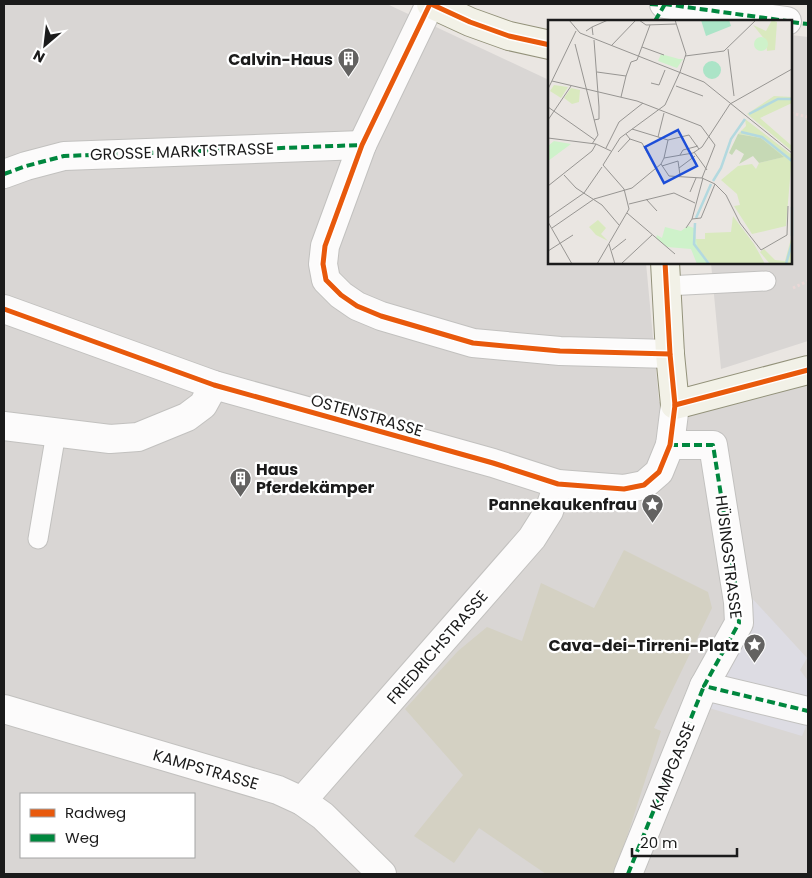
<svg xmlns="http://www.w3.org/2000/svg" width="812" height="878" font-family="Poppins,sans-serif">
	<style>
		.residential { fill: #d9d6d4; fill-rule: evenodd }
		.construction { fill: #d4d1c3 }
		.plaza { fill: #dddce3 }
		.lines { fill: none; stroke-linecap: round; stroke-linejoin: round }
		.lane-casing { stroke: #c2c1bf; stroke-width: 21 }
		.street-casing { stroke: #c2c1bf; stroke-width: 30 }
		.secondary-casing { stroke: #93927a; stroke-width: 30 }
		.path { stroke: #ead7d6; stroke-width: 3; stroke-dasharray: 2.5 2.5; stroke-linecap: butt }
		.lane { stroke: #fcfbfb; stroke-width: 19 }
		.street { stroke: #fcfbfb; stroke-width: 28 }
		.secondary { stroke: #f2f1e7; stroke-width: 28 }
		.quiet { stroke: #00873e; stroke-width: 4; stroke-dasharray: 8 4; stroke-linecap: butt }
		.cycleway-casing { stroke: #fff; stroke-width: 8 }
		.cycleway { stroke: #e8590c; stroke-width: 5 }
		.labels { text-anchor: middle; stroke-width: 4.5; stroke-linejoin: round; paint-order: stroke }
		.poi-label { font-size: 16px; font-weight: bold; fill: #1b1b1b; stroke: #fff; text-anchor: end }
		.street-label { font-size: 16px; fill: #1b1b1b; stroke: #fff }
		.inset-river { fill: none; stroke: #b3d9df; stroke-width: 2.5 }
		.inset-road { fill: none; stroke: #979592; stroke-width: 1 }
		.view { fill: #1d4ed8; fill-opacity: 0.15; stroke: #1d4ed8; stroke-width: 2.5 }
		.inset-edge { fill: none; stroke: #1b1b1b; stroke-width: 2.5 }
	</style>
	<rect width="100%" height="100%" fill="#eae6e2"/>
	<g class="residential">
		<path d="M4 4H387L549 80 550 262 646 263 659 402 808 373V874H4ZM21 794H194V857H21Z"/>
		<path d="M791 35 808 37V341L721 369 711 263 791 262Z"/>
	</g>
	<path class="construction" d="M624 550 708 592 712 608 654 728 661 731 615 874H546L479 828 454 863 414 836 463 775 405 709 458 651 487 627 522 641 541 583 594 608Z"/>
	<path class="plaza" d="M749 595 807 658 800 670 808 681V722L802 736 696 704Z"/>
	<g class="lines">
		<defs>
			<g id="lane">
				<path d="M666 286 766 281"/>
				<path d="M38 539 56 433"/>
			</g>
			<g id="street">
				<path d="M430 4 362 145 325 246 323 264 326 280 341 295 357 306 381 316 473 343 560 351 670 354"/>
				<path d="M664 4 787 21"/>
				<path d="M4 174 26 166 64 156 362 145"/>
				<path d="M4 309 214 385 493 463 558 484 624 489 644 485 659 472 670 445 675 405"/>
				<path d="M4 426 110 439 138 437 187 417 203 405 214 385"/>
				<path d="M670 445H713L738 602 739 623 704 686 808 711"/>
				<path d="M4 709 278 790 302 801 323 816 382 874"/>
				<path d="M302 801 532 538 549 511 558 484"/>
				<path d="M628 874 704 686"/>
			</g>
			<g id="secondary">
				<path d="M431 4 470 22 509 36 550 45"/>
				<path d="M665 262 670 354 675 405 808 370"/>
			</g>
		</defs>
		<use href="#lane" class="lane-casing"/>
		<use href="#street" class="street-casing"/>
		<use href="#secondary" class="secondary-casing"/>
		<g class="path">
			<path d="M791 113 808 117"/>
			<path d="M793 288 808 281"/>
		</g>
		<use href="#lane" class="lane"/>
		<use href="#street" class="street"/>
		<use href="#secondary" class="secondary"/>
		<g class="quiet">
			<path d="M650 4 665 5"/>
			<path d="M664 4 787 21"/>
			<path d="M655 21 665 4"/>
			<path d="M791 22 808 24"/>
			<path d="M4 174 26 166 64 156 362 145"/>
			<path d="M670 445H713L738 602 739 623 704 686 808 711"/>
			<path d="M628 874 704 686"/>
		</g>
		<defs>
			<g id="cycleway">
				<path d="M430 4 362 145 325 246 323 264 326 280 341 295 357 306 381 316 473 343 560 351 670 354"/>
				<path d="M431 4 470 22 509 36 550 45"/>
				<path d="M4 309 214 385 493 463 558 484 624 489 644 485 659 472 670 445 675 405 670 354 665 262"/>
				<path d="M675 405 808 370"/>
			</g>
		</defs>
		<use href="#cycleway" class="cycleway-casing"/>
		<use href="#cycleway" class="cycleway"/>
	</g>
	<defs>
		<symbol id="building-pin" viewBox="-11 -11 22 30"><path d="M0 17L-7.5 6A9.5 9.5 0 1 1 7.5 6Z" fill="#636261" stroke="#fff"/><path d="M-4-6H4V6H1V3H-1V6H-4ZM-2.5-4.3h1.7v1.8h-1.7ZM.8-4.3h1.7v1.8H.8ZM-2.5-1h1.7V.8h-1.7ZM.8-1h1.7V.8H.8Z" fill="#fff"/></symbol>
		<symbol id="sight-pin" viewBox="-11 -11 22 30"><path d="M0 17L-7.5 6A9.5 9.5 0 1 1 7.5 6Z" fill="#636261" stroke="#fff"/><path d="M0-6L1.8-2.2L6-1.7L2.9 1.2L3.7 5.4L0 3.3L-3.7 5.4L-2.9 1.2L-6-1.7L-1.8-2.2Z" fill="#fff"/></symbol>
	</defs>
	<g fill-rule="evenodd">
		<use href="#building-pin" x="336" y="46" width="25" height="34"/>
		<use href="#building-pin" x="228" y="466" width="25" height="34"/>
		<use href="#sight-pin" x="640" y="492" width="25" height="34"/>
		<use href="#sight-pin" x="742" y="632" width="25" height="34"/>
	</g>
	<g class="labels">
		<g class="poi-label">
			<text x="333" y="65">Calvin-Haus</text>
			<text x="256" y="475" text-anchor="start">Haus<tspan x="256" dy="18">Pferdekämper</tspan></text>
			<text x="637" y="510">Pannekaukenfrau</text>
			<text x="739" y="651">Cava-dei-Tirreni-Platz</text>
		</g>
		<g class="street-label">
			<text transform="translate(182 151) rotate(-2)" y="6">GROSSE MARKTSTRASSE</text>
			<text transform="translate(367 415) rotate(16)" y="6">OSTENSTRASSE</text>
			<text transform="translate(729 557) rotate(83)" y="6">HÜSINGSTRASSE</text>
			<text transform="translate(437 647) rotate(-49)" y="6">FRIEDRICHSTRASSE</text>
			<text transform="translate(672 766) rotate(-68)" y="6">KAMPGASSE</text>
			<text transform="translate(206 769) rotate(16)" y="6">KAMPSTRASSE</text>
		</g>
	</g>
	<g transform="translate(548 20)">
		<rect width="244" height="244" fill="#eae6e2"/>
		<path d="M224 0 229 2 227 30 219 31 218 21 205 5 218 11ZM6 65 20 67 13 78 2 71ZM23 68 32 70 31 82 24 84 16 78ZM226 76 244 77V83L212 98 244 126V131L199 94ZM197 99 244 135 238 206 204 214 186 186 192 185 189 174 173 160 190 146 204 144 208 149 211 143 235 137 213 118 190 114 198 106ZM185 196 206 224 217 244H163L150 229 147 219H157V213L183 212ZM50 200 58 208 53 214 60 221 48 215 41 207ZM244 215 243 244H222L212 232 216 229 227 240 237 241Z" fill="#d9e9be"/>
		<path d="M190 114 213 118 236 137 211 143 205 136 191 144 196 134 188 129 184 135 181 133Z" fill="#c6d9b5"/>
		<path d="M206 24a7 7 0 1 1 14 0a7 7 0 1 1-14 0ZM113 34 131 39H135L129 48 110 41ZM6 121 23 124 0 141V126ZM140 206 146 208 150 229 162 244H149L143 229 119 227 108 218 109 215 114 218 117 207 133 211Z" fill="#cef2ca"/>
		<path d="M153 0H181L183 6 158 16ZM155 50a9 9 0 1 1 18 0a9 9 0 1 1-18 0Z" fill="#abe4c7"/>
		<path class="inset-river" d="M201 94 230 79H244M193 112 214 117 244 141M165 161 173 148 183 119 197 99M244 187V216M148 198 163 164M147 203 146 224 161 244M238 244 244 223"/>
		<path class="inset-road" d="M21 0 32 13 156 62 244 133M91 0 98 5 128 4M127 0 138 34 132 52M44 7 60 0M38 11 44 7 45 15M27 24 50 115 44 124M63 26 88 0M94 27 116 35M180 29 186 76M137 36 176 31 208 0M49 52 78 56 73 77M78 56 83 42 89 40 102 5M4 61 89 81 153 106 167 125 154 158M103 63 111 65 117 50M128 66 155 76M0 69 28 11M182 84 154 127 145 133 116 138 113 144 121 156 154 158 167 164 178 175 192 203 213 230 239 215 240 186M182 84 244 49M0 87 47 120M0 100 23 66M46 100 51 99V87L46 20M84 109 120 120 141 115 151 129M78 114 82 119 94 123 100 134M110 117 116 93M0 118 48 124 63 131M58 128 71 102 95 83M70 132 82 119M146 132 159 150M132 135 135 130 150 126M116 138 120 120M114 146 130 141 132 155M131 148 147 136M16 155 28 168 54 185 71 205M0 166 44 131 48 124M142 172 148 158M98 179 109 191M81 184 126 173 147 183M79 193 127 234M0 198 36 173 54 147M144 199 153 198 167 164M0 202 24 244M4 208 46 179 84 168 113 144M138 208 144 199 155 158M61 224 67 244M64 230 78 219M0 231 25 215M49 244 81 189 76 169 55 145 72 118 117 85 132 52M73 244 104 215"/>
		<path class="view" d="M130 110 149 146 116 163 97 127Z"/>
		<rect width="244" height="244" class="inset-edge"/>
	</g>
	<rect width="812" height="878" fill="none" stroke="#1b1b1b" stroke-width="10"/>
	<rect x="20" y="793" width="175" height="65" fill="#ffffff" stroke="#a4a4a4"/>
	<rect x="30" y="809" width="25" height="8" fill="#e8590c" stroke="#a4a4a4"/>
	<text x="65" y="818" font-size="15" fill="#1b1b1b">Radweg</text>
	<rect x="30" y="834" width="25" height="8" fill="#00873e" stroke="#a4a4a4"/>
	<text x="65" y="843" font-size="15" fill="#1b1b1b">Weg</text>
	<g transform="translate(45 45) rotate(208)" stroke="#ffffff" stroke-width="4" paint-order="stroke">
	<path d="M0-4L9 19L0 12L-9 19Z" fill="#1b1b1b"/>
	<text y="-8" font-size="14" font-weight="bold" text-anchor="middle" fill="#1b1b1b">N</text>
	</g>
	<path d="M632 848v8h105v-8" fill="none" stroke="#1b1b1b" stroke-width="2.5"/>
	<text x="640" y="848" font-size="15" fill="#1b1b1b" stroke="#ffffff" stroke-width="4" paint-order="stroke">20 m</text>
</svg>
